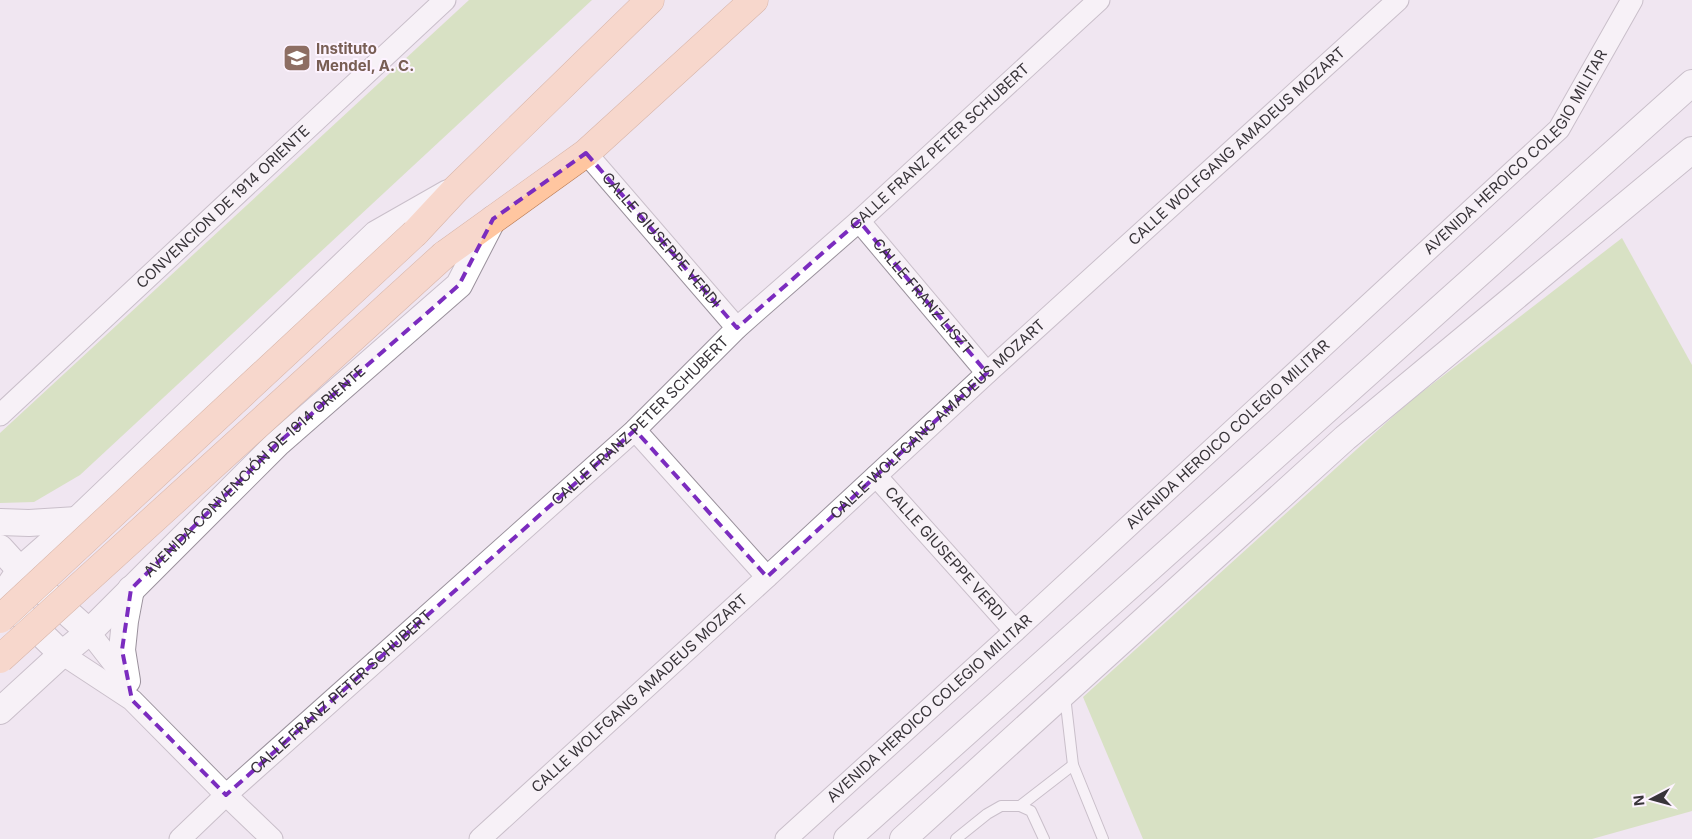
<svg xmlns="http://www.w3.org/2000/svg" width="1692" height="839" font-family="Inter,sans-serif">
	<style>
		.green { fill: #badb8e }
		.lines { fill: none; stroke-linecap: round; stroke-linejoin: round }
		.service-casing { stroke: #9a919c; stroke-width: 12 }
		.minor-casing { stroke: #9a919c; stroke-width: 23 }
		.tertiary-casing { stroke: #9a919c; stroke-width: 28 }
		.primary-casing { stroke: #b97a53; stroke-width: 29 }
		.service { stroke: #fff; stroke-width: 10 }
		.minor { stroke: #fff; stroke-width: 21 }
		.tertiary { stroke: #fff; stroke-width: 26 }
		.primary { stroke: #ffc6a0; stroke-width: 28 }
		.primary-bridge-casing { stroke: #b97a53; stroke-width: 29; stroke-linecap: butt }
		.primary-bridge { stroke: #ffc6a0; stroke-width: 28 }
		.marked { fill: none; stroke: #7b2cbf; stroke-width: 4; stroke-dasharray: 10 6; stroke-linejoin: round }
		.labels { text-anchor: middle; stroke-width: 4; stroke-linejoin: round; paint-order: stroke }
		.education-label { font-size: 15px; font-weight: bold; fill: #785e54; stroke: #fdf3ff; text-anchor: start }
		.street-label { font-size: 15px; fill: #383439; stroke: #fdf3ff }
	</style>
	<rect width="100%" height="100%" fill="#f0e6f1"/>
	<g class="green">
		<path d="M469 0H592L80 475 34 502 0 503V433Z"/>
		<path d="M1622 238 1692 365V811L1592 839H1143L1083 697 1409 402Z"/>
	</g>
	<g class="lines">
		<defs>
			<g id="service">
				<path d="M1065 696 1073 765 1103 839"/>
				<path d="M1020 806 1073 765"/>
				<path d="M956 839 987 814 1001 806H1020L1031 811 1044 839"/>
			</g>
			<g id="minor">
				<path id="s1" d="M586 153 737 328"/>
				<path id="s2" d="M859 221 987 373"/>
				<path id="s3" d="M0 415 445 0"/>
				<path d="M635 430 767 577"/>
				<path id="s4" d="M876 476 1015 631"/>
				<path d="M89 632 128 682"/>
				<path d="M62 654 132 700 226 795 272 839"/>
				<path id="s5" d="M180 839 226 795 635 430 737 328 859 221 1099 0"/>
				<path id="s6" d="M480 839 767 577 987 373 1398 0"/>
				<path id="s7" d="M786 839 1015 631 1559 129 1632 0"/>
			</g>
			<g id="tertiary">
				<path d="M0 522 29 523 77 520"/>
				<path d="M0 548 20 570 89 632"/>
				<path d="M0 594 62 654"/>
				<path d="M0 600 20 570 77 520 376 234 448 193"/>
				<path d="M127 681 122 650 125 621 131 589"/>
				<path id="s8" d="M0 711 62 654 89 632 277 444 459 285 493 219"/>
				<path d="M847 839 1692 83"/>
				<path d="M903 839 1345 438 1692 150"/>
			</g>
			<g id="primary">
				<path d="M415 233 456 189 650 0"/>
				<path d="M444 255 586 153 754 0"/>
			</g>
		</defs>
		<use href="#service" class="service-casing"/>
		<use href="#minor" class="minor-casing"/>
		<use href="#tertiary" class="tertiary-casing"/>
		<use href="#primary" class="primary-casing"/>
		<use href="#service" class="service"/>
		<use href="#minor" class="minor"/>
		<use href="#tertiary" class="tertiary"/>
		<use href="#primary" class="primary"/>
		<defs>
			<g id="primary-bridge">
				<path d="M0 619 415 233"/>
				<path d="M0 659 444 255"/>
			</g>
		</defs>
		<use href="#primary-bridge" class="primary-bridge-casing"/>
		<use href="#primary-bridge" class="primary-bridge"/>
	</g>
	<path d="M0 0H1692V839H0ZM586 153 737 328 859 221 987 373 767 577 635 430 226 795 132 700 122 650 131 589 277 444 459 285 493 219Z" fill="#f0e6f1" fill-opacity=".55" fill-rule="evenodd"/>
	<path class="marked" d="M586 153 737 328 859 221 987 373 767 577 635 430 226 795 132 700 122 650 131 589 277 444 459 285 493 219Z"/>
	<defs>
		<symbol id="university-square" viewBox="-11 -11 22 22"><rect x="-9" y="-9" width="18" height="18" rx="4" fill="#8d6e63" stroke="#fdf3ff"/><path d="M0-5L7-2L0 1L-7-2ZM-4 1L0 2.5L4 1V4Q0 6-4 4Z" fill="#fff"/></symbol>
	</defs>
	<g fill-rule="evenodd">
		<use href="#university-square" x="281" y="42" width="32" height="32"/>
	</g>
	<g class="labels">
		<g class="education-label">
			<text x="316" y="54">Instituto<tspan x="316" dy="17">Mendel, A. C.</tspan></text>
		</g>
		<g class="street-label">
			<text dy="5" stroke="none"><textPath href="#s6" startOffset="1026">CALLE WOLFGANG AMADEUS MOZART</textPath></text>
			<text dy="5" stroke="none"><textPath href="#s5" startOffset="1028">CALLE FRANZ PETER SCHUBERT</textPath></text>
			<text dy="5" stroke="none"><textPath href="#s7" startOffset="1004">AVENIDA HEROICO COLEGIO MILITAR</textPath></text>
			<text dy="5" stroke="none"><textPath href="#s3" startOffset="305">CONVENCION DE 1914 ORIENTE</textPath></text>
			<text dy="5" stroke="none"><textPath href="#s1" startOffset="115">CALLE GIUSEPPE VERDI</textPath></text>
			<text dy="5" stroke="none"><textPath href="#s2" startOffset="99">CALLE FRANZ LISZT</textPath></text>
			<text dy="5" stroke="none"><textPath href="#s6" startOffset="621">CALLE WOLFGANG AMADEUS MOZART</textPath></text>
			<text dy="5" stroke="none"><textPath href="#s5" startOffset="622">CALLE FRANZ PETER SCHUBERT</textPath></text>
			<text dy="5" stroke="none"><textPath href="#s7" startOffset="599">AVENIDA HEROICO COLEGIO MILITAR</textPath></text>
			<text dy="5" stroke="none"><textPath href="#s8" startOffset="350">AVENIDA CONVENCIÓN DE 1914 ORIENTE</textPath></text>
			<text dy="5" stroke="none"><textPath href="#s4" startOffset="104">CALLE GIUSEPPE VERDI</textPath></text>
			<text dy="5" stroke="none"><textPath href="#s5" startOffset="218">CALLE FRANZ PETER SCHUBERT</textPath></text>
			<text dy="5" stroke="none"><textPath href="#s6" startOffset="216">CALLE WOLFGANG AMADEUS MOZART</textPath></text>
			<text dy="5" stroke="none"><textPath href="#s7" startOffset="194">AVENIDA HEROICO COLEGIO MILITAR</textPath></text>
		</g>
	</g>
	<g transform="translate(1652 799) rotate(264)" stroke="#fdf3ff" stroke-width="4" paint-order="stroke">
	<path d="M0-4L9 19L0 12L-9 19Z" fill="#383439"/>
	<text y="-8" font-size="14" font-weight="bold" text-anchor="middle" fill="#383439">N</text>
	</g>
</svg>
